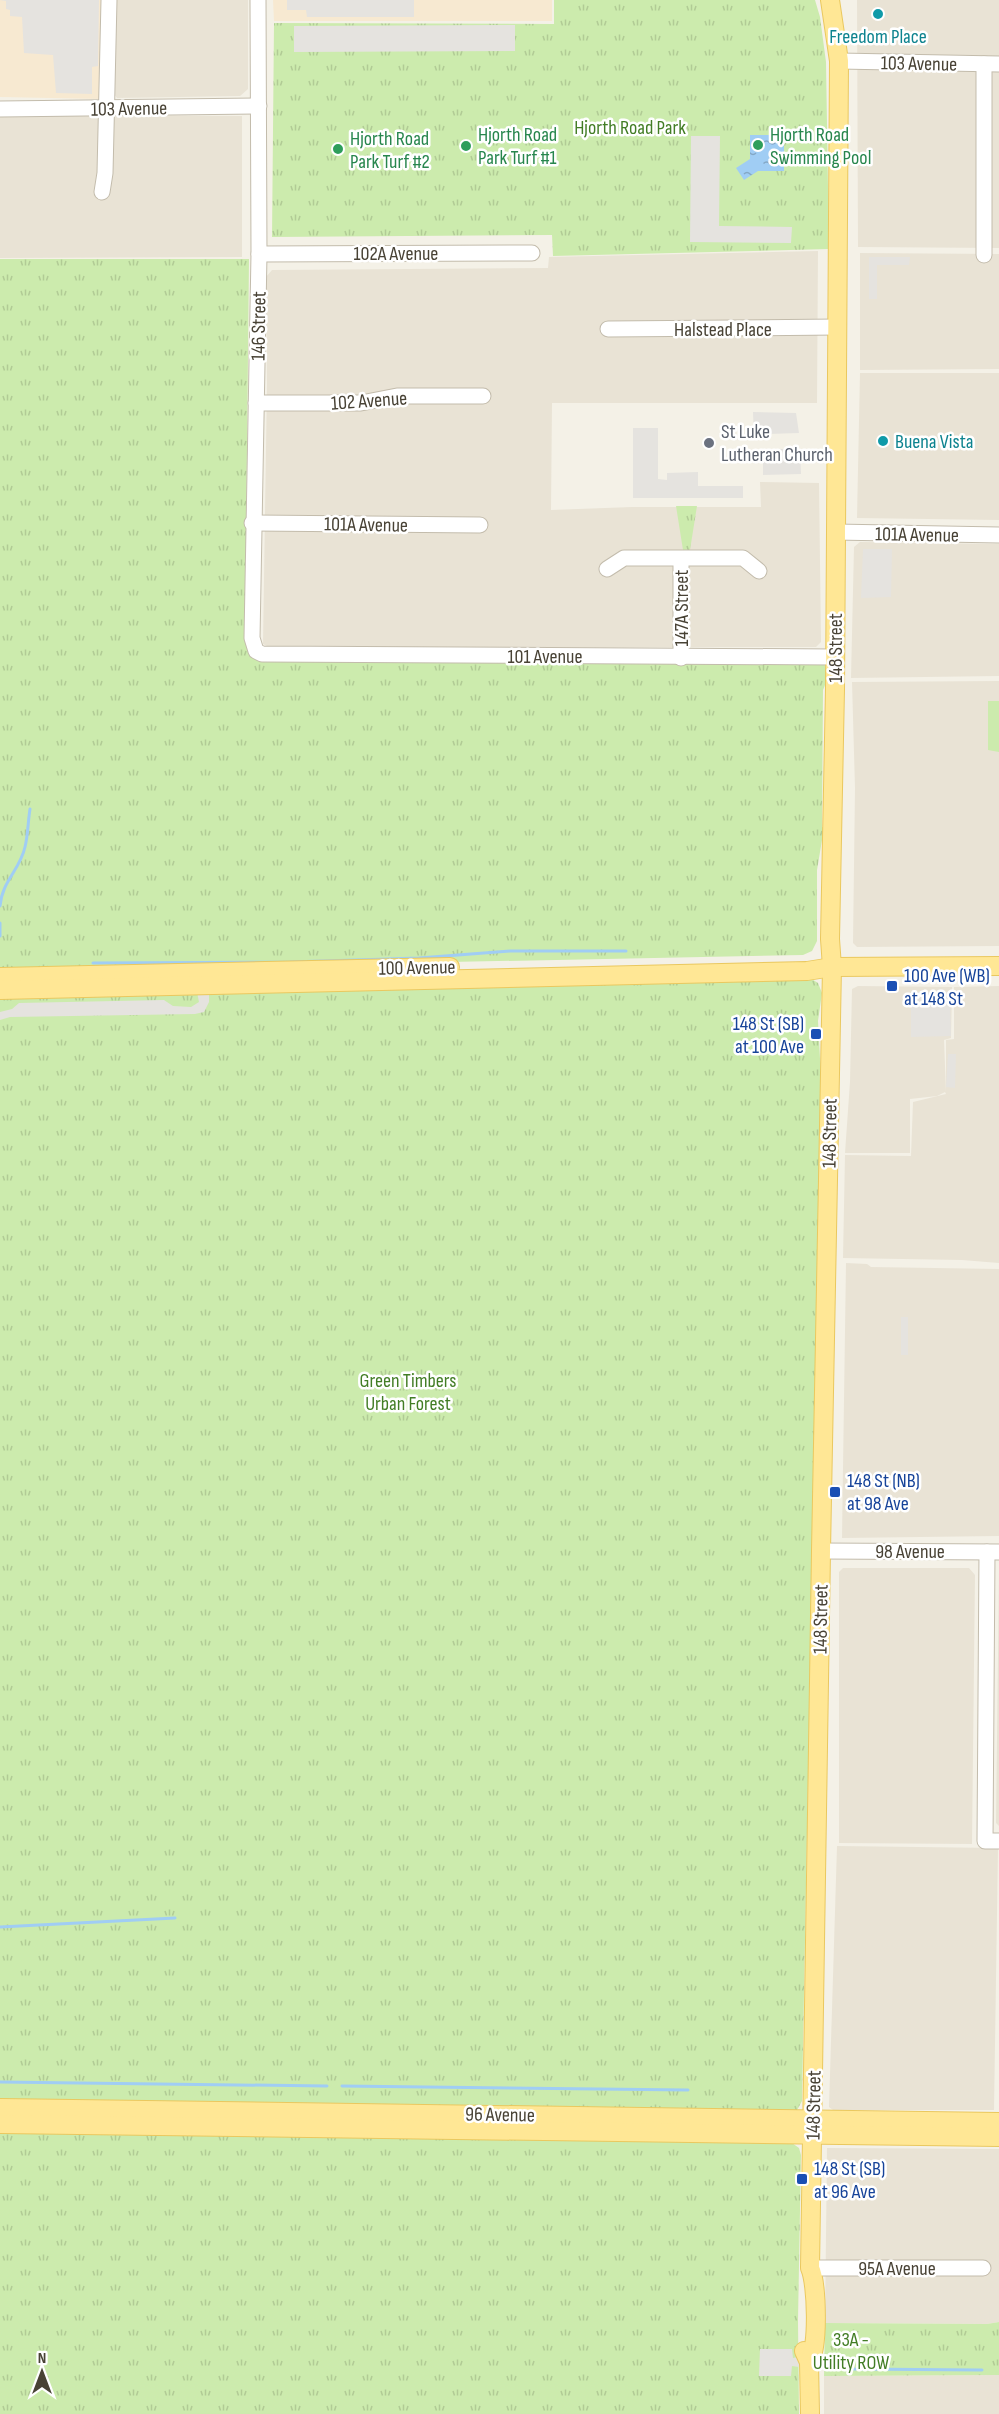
<svg xmlns="http://www.w3.org/2000/svg" width="999" height="2414" font-family="'Sofia Sans Condensed',sans-serif">
	<style>
		.residential { fill: #e9e3d5 }
		.commercial { fill: #f7e9d1 }
		.grass { fill: #ccebad }
		.park { fill: url(#park-tufts) }
		.parking { fill: #e5e3df }
		.water { fill: url(#water-ripples) }
		.lines { fill: none; stroke-linecap: round; stroke-linejoin: round }
		.stream { stroke: #a0cdf4; stroke-width: 3 }
		.minor-casing { stroke: #c3bcac; stroke-width: 17 }
		.major-casing { stroke: #eac85f; stroke-width: 20 }
		.minor { stroke: #fff; stroke-width: 15 }
		.major { stroke: #ffe795; stroke-width: 18 }
		.culture-dot { fill: #0f9aa8; stroke: #fff; stroke-width: 2 }
		.leisure-dot { fill: #2e9e5b; stroke: #fff; stroke-width: 2 }
		.worship-dot { fill: #6b7280; stroke: #fff; stroke-width: 2 }
		.transit-dot { fill: #1a4fb4; stroke: #fff; stroke-width: 2 }
		.labels { text-anchor: middle; stroke-width: 5; stroke-linejoin: round; paint-order: stroke }
		.culture-label { font-size: 20px; fill: #0d838f; stroke: #fff }
		.street-label { font-size: 20px; fill: #484235; stroke: #fff }
		.park-label { font-size: 20px; fill: #427d25; stroke: #fff }
		.leisure-label { font-size: 20px; fill: #27864d; stroke: #fff; text-anchor: start }
		.worship-label { font-size: 20px; fill: #5b616d; stroke: #fff; text-anchor: start }
		.transit-label { font-size: 20px; fill: #164399; stroke: #fff; text-anchor: start }
	</style>
	<defs>
		<pattern id="park-tufts" width="24" height="20" patternUnits="userSpaceOnUse" patternTransform="scale(1.5)"><rect width="24" height="20" fill="#ccebad"/><path d="M3 7l-1-3M5 7V3M7 7l1-3M15 17l-1-3M17 17v-4M19 17l1-3" fill="none" stroke="#b1cb95"/></pattern>
		<pattern id="water-ripples" width="26" height="14" patternUnits="userSpaceOnUse" patternTransform="scale(1.5)"><rect width="26" height="14" fill="#a0cdf4"/><path d="M2 4q2-2 4 0t4 0M15 11q2-2 4 0t4 0" fill="none" stroke="#84a8c6"/></pattern>
	</defs>
	<rect width="100%" height="100%" fill="#f4f1e7"/>
	<g class="residential">
		<path d="M112 0H248V89L240 96 117 98 111 90Z"/>
		<path d="M857 0H999V248L858 247Z"/>
		<path d="M0 115 242 116V257L0 258Z"/>
		<path d="M818 251 817 403H552L551 510 632 507H761L760 482 819 483 821 642 816 647 271 648 263 644 267 384 266 277 272 270 548 268 549 257Z"/>
		<path d="M860 253 999 254V369L860 370Z"/>
		<path d="M860 373H999V520L857 518Z"/>
		<path d="M860 542 999 544V676L851 678 854 547Z"/>
		<path d="M999 681V946L857 947 853 943 855 788 852 682Z"/>
		<path d="M858 986 952 987 951 1038 944 1040 946 1092V1040L954 1039V987L999 986V1263L962 1260 843 1258 845 1155 911 1156 913 1102 946 1094 945 1092 937 1096 910 1099V1153H845L850 1082 852 989Z"/>
		<path d="M846 1263 867 1264 871 1267 999 1269V1536L842 1538Z"/>
		<path d="M843 1568H969L975 1575 972 1844 839 1843V1572Z"/>
		<path d="M999 1571V1826L996 1823Z"/>
		<path d="M837 1846 998 1848 994 2110H833L829 2107Z"/>
		<path d="M827 2148 999 2149V2322L987 2324 825 2323Z"/>
		<path d="M999 2375V2414H824V2376Z"/>
	</g>
	<g class="commercial">
		<path d="M0 0H102V99L0 97Z"/>
		<path d="M273 0H552V21H274Z"/>
	</g>
	<path class="grass" d="M988 701H999V752L988 750Z"/>
	<g class="park">
		<path d="M554 0H815L820 17 826 62 829 249 553 256 552 235 272 237 274 23 554 24Z"/>
		<path d="M0 259H249L245 640 250 656 255 658 824 663C828 672 827 682 823 690L822 827 824 828 817 870V941L812 951 803 955 0 971Z"/>
		<path d="M676 506H697L690 550H683Z"/>
		<path d="M810 978 818 983 822 993 818 1021 821 1077 802 2101 796 2112 0 2103V994Z"/>
		<path d="M0 2128 792 2143 799 2148 801 2155 798 2321 799 2414H0Z"/>
		<path d="M999 2322V2375L824 2376 825 2323 987 2324Z"/>
	</g>
	<g class="parking">
		<path d="M0 0H99L98 66 92 67V94L56 93 53 55 24 53 22 17 10 16V10L6 9V1Z"/>
		<path d="M287 0H414V17H307L306 10H287Z"/>
		<path d="M515 25V51L294 52V26Z"/>
		<path d="M691 136H720L719 226 792 227 791 243 690 242Z"/>
		<path d="M869 257H910L909 265H877V299H869Z"/>
		<path d="M753 412 796 413 799 433 768 434 767 439 754 438Z"/>
		<path d="M633 428H658V479L667 480V473L698 472V486H743V498H633Z"/>
		<path d="M763 449H800L801 474 763 475Z"/>
		<path d="M863 549H892L891 597 861 598Z"/>
		<path d="M197 992H209V1002L204 1012 195 1014 10 1017 0 1020V1012L12 1009 19 1003 164 1000 173 1006 191 1007 199 1002Z"/>
		<path d="M911 992H950L951 1036 911 1037Z"/>
		<path d="M948 1054H956L955 1088 946 1087Z"/>
		<rect x="901" y="1317" width="7" height="38"/>
		<path d="M760 2349H792L793 2358 798 2357 799 2367 792 2366 791 2376H759Z"/>
	</g>
	<path class="water" d="M750 135H784V171H758L744 180 736 168 750 159Z"/>
	<g class="lines">
		<g class="stream">
			<path d="M0 906C2 881 20 870 25 847 28 835 28 821 30 809"/>
			<path d="M0 923V936"/>
			<path d="M93 963 290 962 419 958 510 951H626"/>
			<path d="M0 1927 175 1918"/>
			<path d="M0 2082 327 2086"/>
			<path d="M342 2086 688 2090"/>
			<path d="M835 2362 851 2369 982 2370"/>
		</g>
		<defs>
			<g id="minor">
				<path d="M258 0 259 254 252 638 256 651 262 654 835 657"/>
				<path d="M839 61 999 64"/>
				<path d="M984 64V255"/>
				<path d="M0 109 259 106"/>
				<path d="M102 192 105 173 109 0"/>
				<path d="M259 254 532 253"/>
				<path d="M608 329 838 327"/>
				<path d="M256 403H361L397 396H483"/>
				<path d="M252 523 480 525"/>
				<path d="M835 532 999 535"/>
				<path d="M607 569 624 558H743L759 571"/>
				<path d="M681 658V559"/>
				<path d="M821 1551 999 1552"/>
				<path d="M987 1552 985 1841H999"/>
				<path d="M810 2268H983"/>
			</g>
			<g id="major">
				<path d="M0 977 450 967"/>
				<path d="M0 990 807 971 832 967 999 966"/>
				<path d="M0 2108 999 2122"/>
				<path d="M0 2124 999 2137"/>
				<path d="M804 2351 809 2362 810 2414"/>
				<path d="M809 2362C819 2349 817 2283 810 2268L821 1551 832 967 830 939 835 689 839 61 830 0"/>
			</g>
		</defs>
		<use href="#minor" class="minor-casing"/>
		<use href="#major" class="major-casing"/>
		<use href="#minor" class="minor"/>
		<use href="#major" class="major"/>
	</g>
	<g class="culture-dot">
		<circle cx="878" cy="14" r="6"/>
		<circle cx="883" cy="441" r="6"/>
	</g>
	<g class="leisure-dot">
		<circle cx="758" cy="145" r="6"/>
		<circle cx="466" cy="146" r="6"/>
		<circle cx="338" cy="149" r="6"/>
	</g>
	<circle class="worship-dot" cx="709" cy="443" r="6"/>
	<g class="transit-dot">
		<rect x="886" y="980" width="12" height="12" rx="3"/>
		<rect x="810" y="1028" width="12" height="12" rx="3"/>
		<rect x="829" y="1486" width="12" height="12" rx="3"/>
		<rect x="796" y="2173" width="12" height="12" rx="3"/>
	</g>
	<g class="labels">
		<g class="culture-label">
			<text x="878" y="43">Freedom Place</text>
			<text x="895" y="448" text-anchor="start">Buena Vista</text>
		</g>
		<g class="street-label">
			<text transform="translate(919 63) rotate(1)" y="7">103 Avenue</text>
			<text transform="translate(129 108) rotate(-1)" y="7">103 Avenue</text>
			<text x="396" y="260">102A Avenue</text>
			<text transform="translate(258 326) rotate(-89)" y="7">146 Street</text>
			<text x="723" y="336">Halstead Place</text>
			<text transform="translate(369 400) rotate(-4)" y="7">102 Avenue</text>
			<text transform="translate(366 524) rotate(1)" y="7">101A Avenue</text>
			<text transform="translate(917 534) rotate(1)" y="7">101A Avenue</text>
			<text transform="translate(681 608) rotate(-90)" y="7">147A Street</text>
			<text transform="translate(835 648) rotate(-90)" y="7">148 Street</text>
			<text x="545" y="663">101 Avenue</text>
			<text transform="translate(417 967) rotate(-1)" y="7">100 Avenue</text>
			<text transform="translate(829 1133) rotate(-89)" y="7">148 Street</text>
			<text x="910" y="1558">98 Avenue</text>
			<text transform="translate(820 1619) rotate(-89)" y="7">148 Street</text>
			<text transform="translate(813 2105) rotate(-89)" y="7">148 Street</text>
			<text transform="translate(500 2114) rotate(1)" y="7">96 Avenue</text>
			<text x="897" y="2275">95A Avenue</text>
		</g>
		<g class="park-label">
			<text x="630" y="134">Hjorth Road Park</text>
			<text x="408" y="1387">Green Timbers<tspan x="408" dy="23">Urban Forest</tspan></text>
			<text x="851" y="2346">33A -<tspan x="851" dy="23">Utility ROW</tspan></text>
		</g>
		<g class="leisure-label">
			<text x="478" y="141">Hjorth Road<tspan x="478" dy="23">Park Turf #1</tspan></text>
			<text x="770" y="141">Hjorth Road<tspan x="770" dy="23">Swimming Pool</tspan></text>
			<text x="350" y="145">Hjorth Road<tspan x="350" dy="23">Park Turf #2</tspan></text>
		</g>
		<g class="worship-label">
			<text x="721" y="438">St Luke<tspan x="721" dy="23">Lutheran Church</tspan></text>
		</g>
		<g class="transit-label">
			<text x="904" y="982">100 Ave (WB)<tspan x="904" dy="23">at 148 St</tspan></text>
			<text x="804" y="1030" text-anchor="end">148 St (SB)<tspan x="804" dy="23">at 100 Ave</tspan></text>
			<text x="847" y="1487">148 St (NB)<tspan x="847" dy="23">at 98 Ave</tspan></text>
			<text x="814" y="2175">148 St (SB)<tspan x="814" dy="23">at 96 Ave</tspan></text>
		</g>
	</g>
	<g transform="translate(42 2372)" stroke="#ffffff" stroke-width="4.5" paint-order="stroke">
	<path d="M0-4.5L10 22L0 15L-10 22Z" fill="#484235"/>
	<text y="-9" font-size="16" font-weight="bold" text-anchor="middle" fill="#484235">N</text>
	</g>
</svg>
